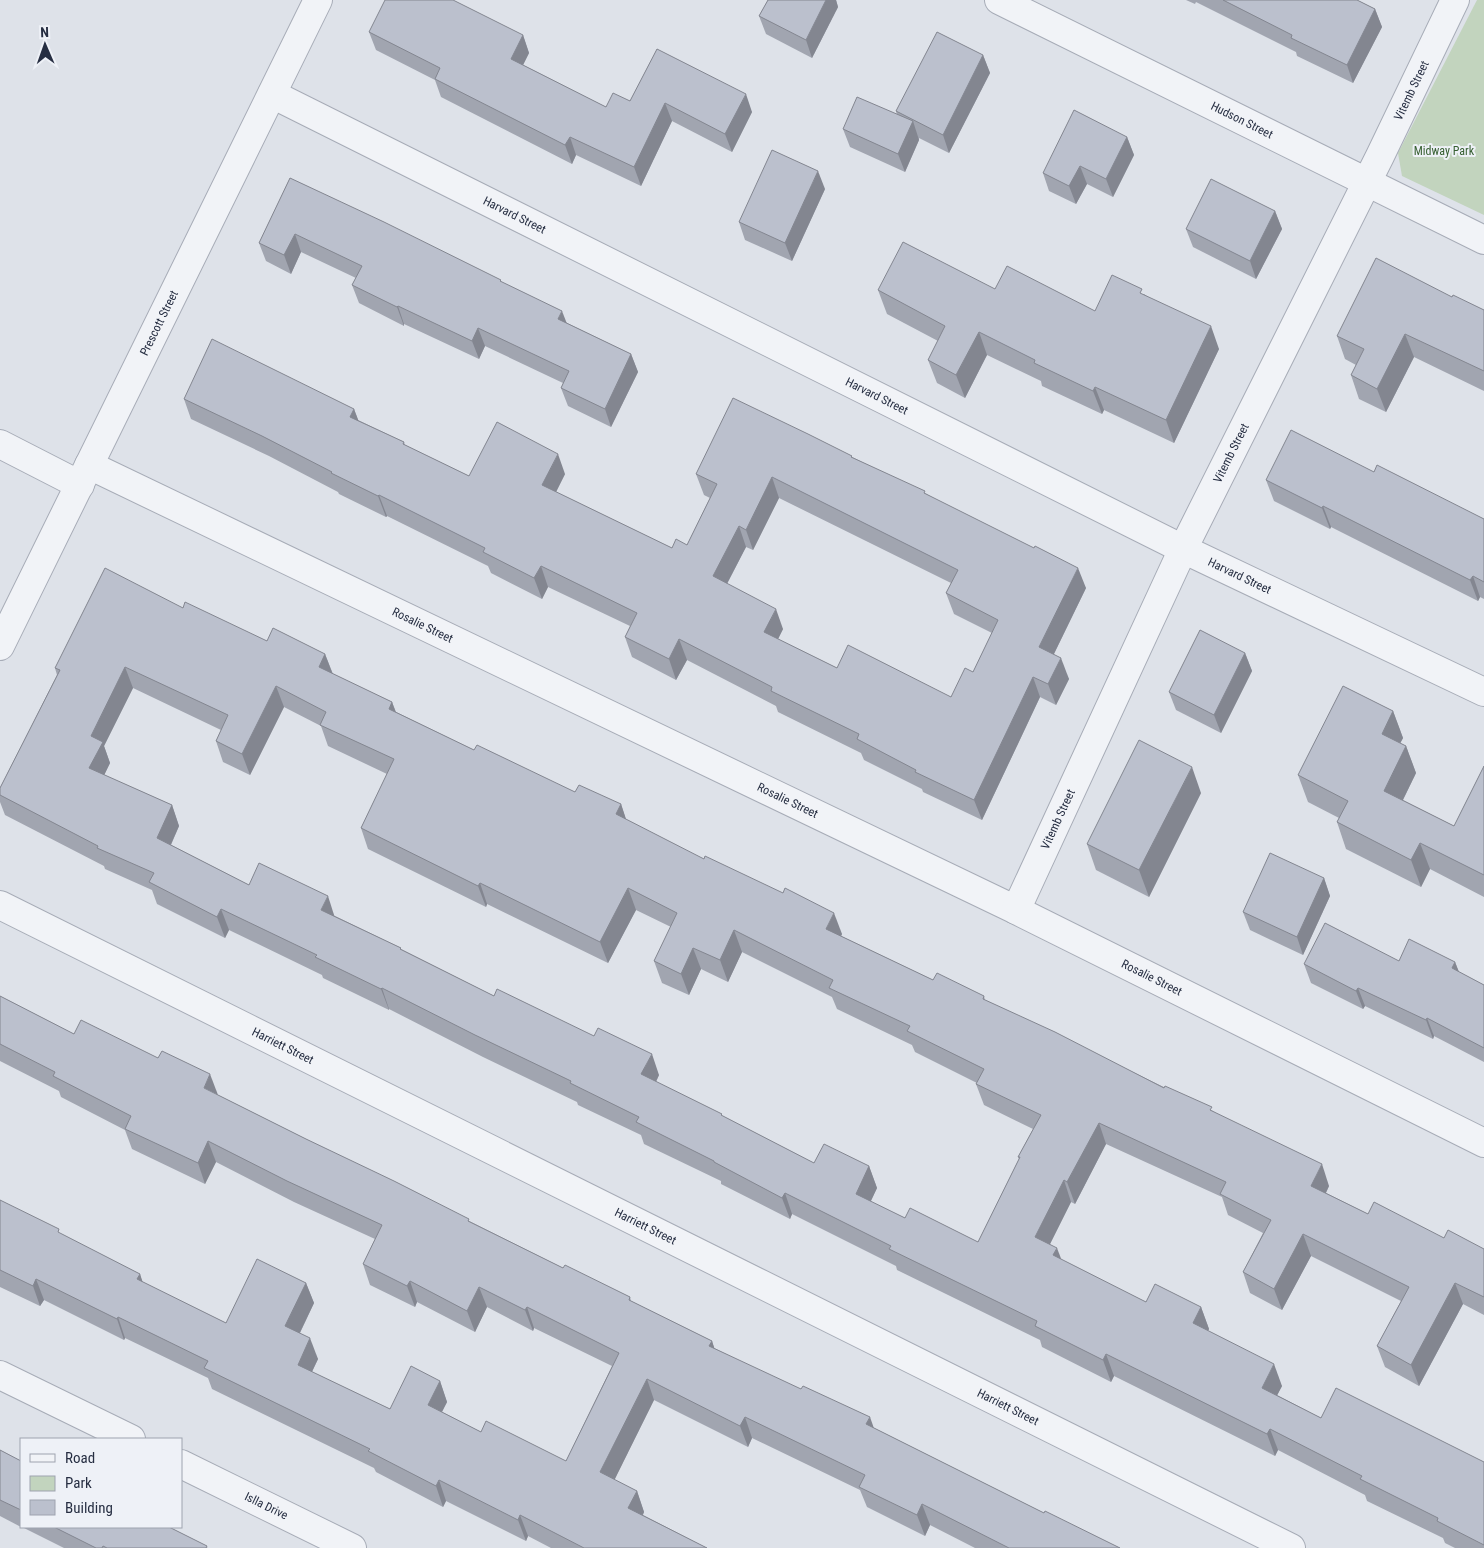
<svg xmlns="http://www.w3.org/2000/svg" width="1484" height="1548" font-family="'Roboto Condensed',sans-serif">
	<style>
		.green { fill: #c2d4be }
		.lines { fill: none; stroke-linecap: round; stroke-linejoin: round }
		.minor-casing { stroke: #a7acb7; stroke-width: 30 }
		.minor { stroke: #f1f3f7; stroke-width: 28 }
		.wall { fill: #a1a5b0; fill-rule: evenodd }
		.shaded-wall { fill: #838690 }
		.building { fill: #bbc0cd; stroke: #838690; fill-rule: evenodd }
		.labels { text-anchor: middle; stroke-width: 4; stroke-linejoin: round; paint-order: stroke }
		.street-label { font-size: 12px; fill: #262e42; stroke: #eef1f7 }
		.park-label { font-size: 12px; fill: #365f31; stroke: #eef1f7 }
	</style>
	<rect width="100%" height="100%" fill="#dee2e9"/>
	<path class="green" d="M1477 0H1484V215L1402 176 1398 153Z"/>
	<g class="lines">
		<defs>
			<g id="minor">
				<path id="s1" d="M999 0 1484 240"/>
				<path id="s2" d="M272 94 1183 549 1484 692"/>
				<path d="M0 444 80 485"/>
				<path id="s3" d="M89 465 1016 910 1484 1143"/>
				<path id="s4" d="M0 646 318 0"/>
				<path id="s5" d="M0 905 1291 1548"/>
				<path id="s6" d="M1016 910 1183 549 1380 156 1455 0"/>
				<path d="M0 1375 131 1439"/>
				<path id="s7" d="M181 1464 352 1548"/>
			</g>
		</defs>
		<use href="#minor" class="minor-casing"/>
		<use href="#minor" class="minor"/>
	</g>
	<g class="wall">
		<path d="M768 0H836L838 7 812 58 766 34 759 16Z"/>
		<path d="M1186 0H1357L1375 9 1382 27 1353 83 1297 56 1296 52 1196 2 1195 4Z"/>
		<path d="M369 32 523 35 529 53 523 65 606 107 630 101 657 49 752 112 732 152 672 121 641 186 576 155 572 164 441 97 435 80 376 50Z"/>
		<path d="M983 55 990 73 949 153 919 138V140L905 172 850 147 843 129 897 115 896 111Z"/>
		<path d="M1127 137 1134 155 1113 197 1087 184 1076 204 1049 191 1043 173Z"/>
		<path d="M290 178 502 282 567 323 631 354 638 372 611 427 568 406 561 388 563 383 485 346 479 359 404 324V326L359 303 352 285 356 278 301 252 291 274 266 261 259 243Z"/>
		<path d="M825 189 792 261 745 240 739 222Z"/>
		<path d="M1275 211 1282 229 1256 279 1193 247 1186 229Z"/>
		<path d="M995 289 1095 311 1144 294 1219 349 1174 443 1104 410 1102 414 1042 386 1041 381 987 355 965 398 937 383 928 360 938 341 887 314 878 290Z"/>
		<path d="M1452 297 1484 310V391L1414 357 1386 412 1359 399 1351 375 1356 365 1345 359 1337 336Z"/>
		<path d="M184 399 354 409 358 420 404 442 405 445 469 476 565 474 556 492 672 548 687 545 710 498 704 495 696 474 852 457 925 493 1086 588 1054 654 1069 679 1056 705 1040 697 982 820 923 792 922 789 864 760 861 753 778 712 776 706 687 660 676 680 632 657 625 637 630 626 548 587 542 599 491 573 488 566 387 516 386 517 339 494 338 492 269 456 191 419ZM779 498 951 583 946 593 954 614 992 633 973 672 951 697 837 668 778 639 783 629 727 584 746 547 753 550Z"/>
		<path d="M1374 472 1484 519V599L1480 597 1478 601 1331 527 1330 529 1274 501 1266 480Z"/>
		<path d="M183 608 267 641 325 654 333 674 392 702 396 712 474 750 575 792 621 804 626 820 842 934 841 936 933 980 984 996 985 1000 1213 1111 1329 1186 1326 1193 1368 1214 1444 1238 1484 1249V1315L1463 1304 1419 1386 1385 1367 1377 1346 1401 1301 1311 1256 1282 1310 1250 1293 1243 1272 1263 1233 1228 1215 1222 1197 1106 1144 1075 1204 1071 1202 1050 1244 1061 1260 1146 1302 1201 1307 1209 1329 1208 1331 1282 1386 1277 1395 1321 1418 1484 1462V1548H1455L1445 1543 1443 1538 1367 1501 1365 1495 1278 1450 1275 1456 1114 1376 1111 1382 1042 1347 1040 1340 897 1270 896 1266 792 1214 790 1219 721 1184V1181L644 1144 641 1135 578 1105 577 1102 483 1057 389 1009V1010L323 978 322 975 229 930 225 938 157 904 152 890 105 869 104 866 5 815 0 802V788L57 675 55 668ZM133 688 221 730 216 741 223 762 250 775 284 707 321 726 328 746 387 774 361 828 368 849 486 907 487 904 608 963 636 910 671 927 654 961 662 983 689 995 701 969 728 982 742 952 832 997 837 1009 912 1045 915 1052 977 1083 976 1084 984 1105 1033 1129 1018 1157 1019 1159 978 1242 905 1218 870 1202 877 1188 869 1166 814 1163 656 1082 659 1075 494 996 401 949V948L335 916 249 885 171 845 179 826 172 805 104 775 110 763 104 746Z"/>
		<path d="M1245 653 1252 671 1221 733 1176 710 1169 692Z"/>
		<path d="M1393 711 1403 738 1400 743 1406 746 1416 773 1403 800 1454 826 1484 766V897L1430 869 1421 887 1346 849 1337 822 1339 818 1308 802 1298 775Z"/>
		<path d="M1201 793 1149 897 1096 870 1087 844Z"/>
		<path d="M1324 878 1330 896 1303 955 1250 930 1243 912Z"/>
		<path d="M1399 961 1455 962 1459 972 1484 985V1062L1434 1036 1433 1039 1365 1006 1363 1009 1311 983 1304 964Z"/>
		<path d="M0 996 74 1034 218 1095 563 1268 630 1297 631 1301 712 1341 714 1348 1044 1513 1120 1548H975L930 1525 925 1536 867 1507 860 1490 752 1438 748 1447 654 1400 614 1480 637 1491 644 1512 643 1515 707 1548H551L528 1536 526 1541 446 1501 443 1507 376 1472 374 1468 212 1389 208 1378 125 1338 124 1340 44 1300 40 1306 0 1287V1200L62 1235 140 1274 142 1282 226 1323 306 1283 314 1303 300 1333 318 1359 312 1372 390 1409 440 1381 447 1402 442 1412 481 1432 566 1461 612 1366 534 1328 533 1331 487 1307 475 1332 417 1302 415 1307 370 1285 363 1264 375 1239 294 1202 216 1162 205 1184 132 1149 125 1130 61 1097 59 1091 0 1061Z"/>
		<path d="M0 1450 21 1461V1527L0 1516Z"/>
		<path d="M22 1527H169L208 1548H64Z"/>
	</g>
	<g class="shaded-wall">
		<path d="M826 0H836L838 7 812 58 806 40Z"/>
		<path d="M1375 9 1382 27 1353 83 1347 65Z"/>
		<path d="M523 35 529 53 517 77 511 59Z"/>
		<path d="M983 55 990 73 949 153 943 135Z"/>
		<path d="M746 94 752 112 732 152 725 134Z"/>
		<path d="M665 103 672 121 641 186 634 167Z"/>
		<path d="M913 121 919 140 905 172 898 154Z"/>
		<path d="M570 137 576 155 572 164 565 145Z"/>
		<path d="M1127 137 1134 155 1113 197 1106 179Z"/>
		<path d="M1080 166 1087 184 1076 204 1069 186Z"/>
		<path d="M818 171 825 189 792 261 785 243Z"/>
		<path d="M1275 211 1282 229 1256 279 1250 261Z"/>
		<path d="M295 234 301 252 291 274 284 255Z"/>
		<path d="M398 306 404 324V326L397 307Z"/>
		<path d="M562 311 569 329 558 319Z"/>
		<path d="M1211 326 1219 349 1174 443 1166 420Z"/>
		<path d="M478 328 485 346 479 359 472 341Z"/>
		<path d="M979 332 987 355 965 398 956 375Z"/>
		<path d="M1405 334 1414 357 1386 412 1377 389Z"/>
		<path d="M631 354 638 372 611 427 605 409Z"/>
		<path d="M1095 387 1104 410 1102 414 1093 391Z"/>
		<path d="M354 409 362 430 350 417Z"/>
		<path d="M558 454 565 474 549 506 542 485Z"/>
		<path d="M772 477 779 498 753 550 746 530Z"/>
		<path d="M379 495 387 516 386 517 378 496Z"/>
		<path d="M1323 506 1331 527 1330 529 1322 508Z"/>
		<path d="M739 526 746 547 720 597 713 576Z"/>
		<path d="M541 566 548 587 542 599 534 578Z"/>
		<path d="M1078 568 1086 588 1047 668 1039 647Z"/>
		<path d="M1473 576 1480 597 1478 601 1470 580Z"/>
		<path d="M776 609 783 629 771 653 764 632Z"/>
		<path d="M679 639 687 660 676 680 669 659Z"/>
		<path d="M1245 653 1252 671 1221 733 1214 715Z"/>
		<path d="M325 654 333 675 319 667Z"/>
		<path d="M1061 658 1069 679 1056 705 1048 684Z"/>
		<path d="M125 667 133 688 104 746 110 763 97 790 89 768 91 736Z"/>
		<path d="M1033 677 1040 697 982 820 974 800Z"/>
		<path d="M276 686 284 707 250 775 242 754Z"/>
		<path d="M392 702 400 724 389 709Z"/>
		<path d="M1393 711 1403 738 1391 761 1382 734Z"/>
		<path d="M1406 746 1416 773 1394 818 1384 791Z"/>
		<path d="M1192 767 1201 793 1149 897 1139 870Z"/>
		<path d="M621 804 628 825 616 814Z"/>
		<path d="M172 805 179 826 164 860 157 838Z"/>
		<path d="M1420 843 1430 869 1421 887 1411 860Z"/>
		<path d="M1324 878 1330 896 1303 955 1297 937Z"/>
		<path d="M480 883 487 904 486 907 478 886Z"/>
		<path d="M628 888 636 910 608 963 600 942Z"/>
		<path d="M328 896 335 918 321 910Z"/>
		<path d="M221 909 229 930 225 938 217 917Z"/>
		<path d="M834 913 842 934 834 950 826 929Z"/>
		<path d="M734 930 742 952 728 982 720 960Z"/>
		<path d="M693 948 701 969 689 995 681 974Z"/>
		<path d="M1455 962 1462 980 1452 968Z"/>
		<path d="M382 988 389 1009V1010L381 989Z"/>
		<path d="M1358 988 1365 1006 1363 1009 1356 991Z"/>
		<path d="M1427 1018 1434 1036 1433 1039 1426 1020Z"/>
		<path d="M652 1054 659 1075 649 1096 641 1074Z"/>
		<path d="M210 1074 218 1095 204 1088Z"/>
		<path d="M1099 1123 1106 1144 1075 1204 1067 1182Z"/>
		<path d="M208 1141 216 1162 205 1184 198 1163Z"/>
		<path d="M1322 1164 1329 1186 1319 1207 1311 1186Z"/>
		<path d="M869 1166 877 1188 864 1216 856 1194Z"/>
		<path d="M1064 1180 1071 1202 1043 1258 1035 1237Z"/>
		<path d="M785 1193 792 1214 790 1219 782 1198Z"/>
		<path d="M1303 1234 1311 1256 1282 1310 1274 1289Z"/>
		<path d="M1057 1248 1065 1269 1053 1255Z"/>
		<path d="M140 1274 147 1295 137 1279Z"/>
		<path d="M36 1279 44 1300 40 1306 33 1286Z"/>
		<path d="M410 1281 417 1302 415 1307 407 1286Z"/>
		<path d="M306 1283 314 1303 293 1347 285 1326Z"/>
		<path d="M1455 1283 1463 1304 1419 1386 1411 1365Z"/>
		<path d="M479 1287 487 1307 475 1332 467 1311Z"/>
		<path d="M527 1307 534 1328 533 1331 525 1310Z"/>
		<path d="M1201 1307 1209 1329 1200 1345 1193 1323Z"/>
		<path d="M118 1317 125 1338 124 1340 117 1319Z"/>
		<path d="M310 1338 318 1359 305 1386 298 1365Z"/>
		<path d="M712 1341 719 1362 709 1346Z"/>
		<path d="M1106 1354 1114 1376 1111 1382 1103 1360Z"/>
		<path d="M1274 1364 1282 1386 1270 1409 1262 1388Z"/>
		<path d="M647 1379 654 1400 608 1493 600 1472Z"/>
		<path d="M440 1381 447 1402 435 1425 428 1405Z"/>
		<path d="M745 1417 752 1438 748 1447 740 1426Z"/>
		<path d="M870 1417 877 1437 866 1424Z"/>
		<path d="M1270 1429 1278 1450 1275 1456 1267 1434Z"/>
		<path d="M439 1480 446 1501 443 1507 436 1486Z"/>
		<path d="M637 1491 644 1512 636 1528 628 1508Z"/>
		<path d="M922 1504 930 1525 925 1536 917 1515Z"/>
		<path d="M520 1515 528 1536 526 1541 518 1520Z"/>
	</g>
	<g class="building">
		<path d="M385 0H453L523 35 511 59 606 107 613 93 630 101 657 49 746 94 725 134 665 103 634 167 570 137 565 145 435 79 440 68 369 32Z"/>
		<path d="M768 0H826L806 40 759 16Z"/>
		<path d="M1223 0H1357L1375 9 1347 65 1291 38 1292 35Z"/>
		<path d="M937 32 983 55 943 135 896 111Z"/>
		<path d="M857 97 913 121 898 154 843 129Z"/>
		<path d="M1074 110 1127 137 1106 179 1080 166 1069 186 1043 173Z"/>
		<path d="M772 150 818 171 785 243 739 222Z"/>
		<path d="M290 178 384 222 501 280 500 281 562 311 558 319 631 354 605 409 561 388 569 371 478 328 472 341 398 306 397 307 352 285 362 266 295 234 284 255 259 243Z"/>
		<path d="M1211 179 1275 211 1250 261 1186 229Z"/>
		<path d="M903 242 995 289 1007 266 1095 311 1112 275 1142 289 1140 293 1211 326 1166 420 1095 387 1093 391 1034 363 1035 360 979 332 956 375 928 360 945 326 878 290Z"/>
		<path d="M1376 258 1452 297 1453 295 1484 310V371L1405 334 1377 389 1351 375 1364 349 1337 336Z"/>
		<path d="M212 339 354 409 350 417 404 442 403 444 469 476 497 422 558 454 542 485 672 548 676 539 687 545 717 484 696 474 733 398 808 434 852 456 851 457 925 491 924 493 1034 548 1035 546 1078 568 1039 647 1061 658 1048 684 1033 677 974 800 915 772 916 770 857 739 859 734 771 691 772 687 679 639 669 659 625 637 637 613 541 566 534 578 483 552 485 548 379 495 378 496 331 473 332 472 262 436 184 399ZM772 477 958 570 946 593 998 620 973 672 965 668 951 697 848 645 837 668 764 632 776 609 713 576 739 526 746 530Z"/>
		<path d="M1291 430 1374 472 1377 465 1484 519V582L1473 576 1470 580 1323 506 1322 508 1266 480Z"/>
		<path d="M105 568 183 608 185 602 267 641 273 628 325 654 319 667 392 702 389 709 474 750 477 745 575 792 579 785 621 804 616 814 704 859 705 856 783 893 785 888 834 913 826 929 933 980 937 973 984 996 983 999 1055 1032 1164 1088 1165 1086 1212 1107 1210 1110 1322 1164 1311 1186 1368 1214 1374 1202 1444 1238 1448 1230 1484 1249V1297L1455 1283 1411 1365 1377 1346 1409 1287 1303 1234 1274 1289 1243 1272 1271 1220 1220 1194 1226 1182 1099 1123 1067 1182 1064 1180 1035 1237 1057 1248 1053 1255 1146 1302 1155 1284 1201 1307 1193 1323 1274 1364 1262 1388 1321 1418 1336 1388 1484 1462V1545L1437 1521 1438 1518 1360 1479 1362 1476 1270 1429 1267 1434 1106 1354 1103 1360 1035 1326 1037 1321 889 1249 891 1246 785 1193 782 1198 714 1162V1161L636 1122 639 1117 570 1083 571 1081 475 1035 382 988 381 989 315 957 317 955 221 909 217 917 149 882 154 873 97 848 98 846 0 795V788L60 670 55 668ZM125 667 228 715 216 741 242 754 276 686 326 712 320 725 394 759 361 828 478 886 480 883 600 942 628 888 677 913 654 961 681 974 693 948 720 960 734 930 833 980 829 988 910 1026 907 1031 984 1069 976 1084 1041 1115 1018 1157H1020L978 1242 910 1208 905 1218 856 1194 869 1166 824 1144 814 1163 721 1115 722 1114 641 1074 652 1054 598 1028 594 1036 497 989 494 996 400 949 401 948 321 910 328 896 259 863 249 885 157 838 172 805 89 768 103 742 91 736Z"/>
		<path d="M1200 630 1245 653 1214 715 1169 692Z"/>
		<path d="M1343 686 1393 711 1382 734 1406 746 1384 791 1454 826 1484 766V875L1420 843 1411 860 1337 822 1348 801 1298 775Z"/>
		<path d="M1139 740 1192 767 1139 870 1087 844Z"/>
		<path d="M1270 853 1324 878 1297 937 1243 912Z"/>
		<path d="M1325 923 1399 961 1409 939 1455 962 1452 968 1484 985V1048L1427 1018 1426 1020 1358 988 1356 991 1304 964Z"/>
		<path d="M0 996 74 1034 81 1020 158 1058 162 1051 210 1074 204 1088 306 1139 394 1181 469 1219 468 1221 563 1268 565 1265 630 1297 629 1300 712 1341 709 1346 801 1389 803 1386 870 1417 866 1424 1044 1513 1045 1511 1120 1548H1009L922 1504 917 1515 859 1487 865 1475 745 1417 740 1426 647 1379 600 1472 637 1491 628 1508 707 1548H584L520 1515 518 1520 439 1480 436 1486 368 1451 370 1449 204 1368 208 1361 118 1317 117 1319 36 1279 33 1286 0 1270V1200L59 1229 58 1232 140 1274 137 1279 226 1323 257 1259 306 1283 285 1326 310 1338 298 1365 390 1409 411 1366 440 1381 428 1405 481 1432 486 1421 566 1461 619 1353 527 1307 525 1310 479 1287 467 1311 410 1281 407 1286 363 1264 382 1225 287 1181 208 1141 198 1163 125 1129 131 1116 53 1076 55 1072 0 1044Z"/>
		<path d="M0 1450 21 1461V1510L0 1500Z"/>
		<path d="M54 1527H169L207 1546 206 1548H107L103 1546 102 1548H96Z"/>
	</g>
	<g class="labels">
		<g class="street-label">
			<text dy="4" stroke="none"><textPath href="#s6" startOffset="910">Vitemb Street</textPath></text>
			<text dy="4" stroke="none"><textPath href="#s1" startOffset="271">Hudson Street</textPath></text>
			<text dy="4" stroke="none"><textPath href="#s2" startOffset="271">Harvard Street</textPath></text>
			<text dy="4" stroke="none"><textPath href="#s4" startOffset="360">Prescott Street</textPath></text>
			<text dy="4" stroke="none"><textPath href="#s2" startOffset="676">Harvard Street</textPath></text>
			<text dy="4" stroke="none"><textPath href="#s6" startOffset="505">Vitemb Street</textPath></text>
			<text dy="4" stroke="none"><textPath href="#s2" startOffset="1081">Harvard Street</textPath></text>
			<text dy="4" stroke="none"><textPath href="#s3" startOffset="370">Rosalie Street</textPath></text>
			<text dy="4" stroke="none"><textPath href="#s3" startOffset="775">Rosalie Street</textPath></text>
			<text dy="4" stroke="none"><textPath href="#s6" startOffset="100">Vitemb Street</textPath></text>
			<text dy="4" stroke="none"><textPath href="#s3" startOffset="1180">Rosalie Street</textPath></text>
			<text dy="4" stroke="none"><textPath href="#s5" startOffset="316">Harriett Street</textPath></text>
			<text dy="4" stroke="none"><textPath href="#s5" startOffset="721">Harriett Street</textPath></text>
			<text dy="4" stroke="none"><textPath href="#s5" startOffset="1126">Harriett Street</textPath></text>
			<text dy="4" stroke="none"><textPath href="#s7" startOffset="95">Islla Drive</textPath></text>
		</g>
		<g class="park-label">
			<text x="1444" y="155">Midway Park</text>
		</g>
	</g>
	<rect x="20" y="1438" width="162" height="90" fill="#eef1f7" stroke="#9ea3af"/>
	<rect x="30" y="1454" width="25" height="8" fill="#f1f3f7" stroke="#9ea3af"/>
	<text x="65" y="1463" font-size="15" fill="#262e42">Road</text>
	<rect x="30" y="1476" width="25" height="15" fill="#c2d4be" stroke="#9ea3af"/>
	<text x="65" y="1488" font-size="15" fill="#262e42">Park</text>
	<rect x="30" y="1500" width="25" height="15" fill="#bbc0cd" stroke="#9ea3af"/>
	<text x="65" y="1513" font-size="15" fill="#262e42">Building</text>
	<g transform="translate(45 45) rotate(358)" stroke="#eef1f7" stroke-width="4" paint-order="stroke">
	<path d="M0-4L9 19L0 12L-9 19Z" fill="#262e42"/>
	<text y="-8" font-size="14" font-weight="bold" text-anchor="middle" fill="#262e42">N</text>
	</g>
</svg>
